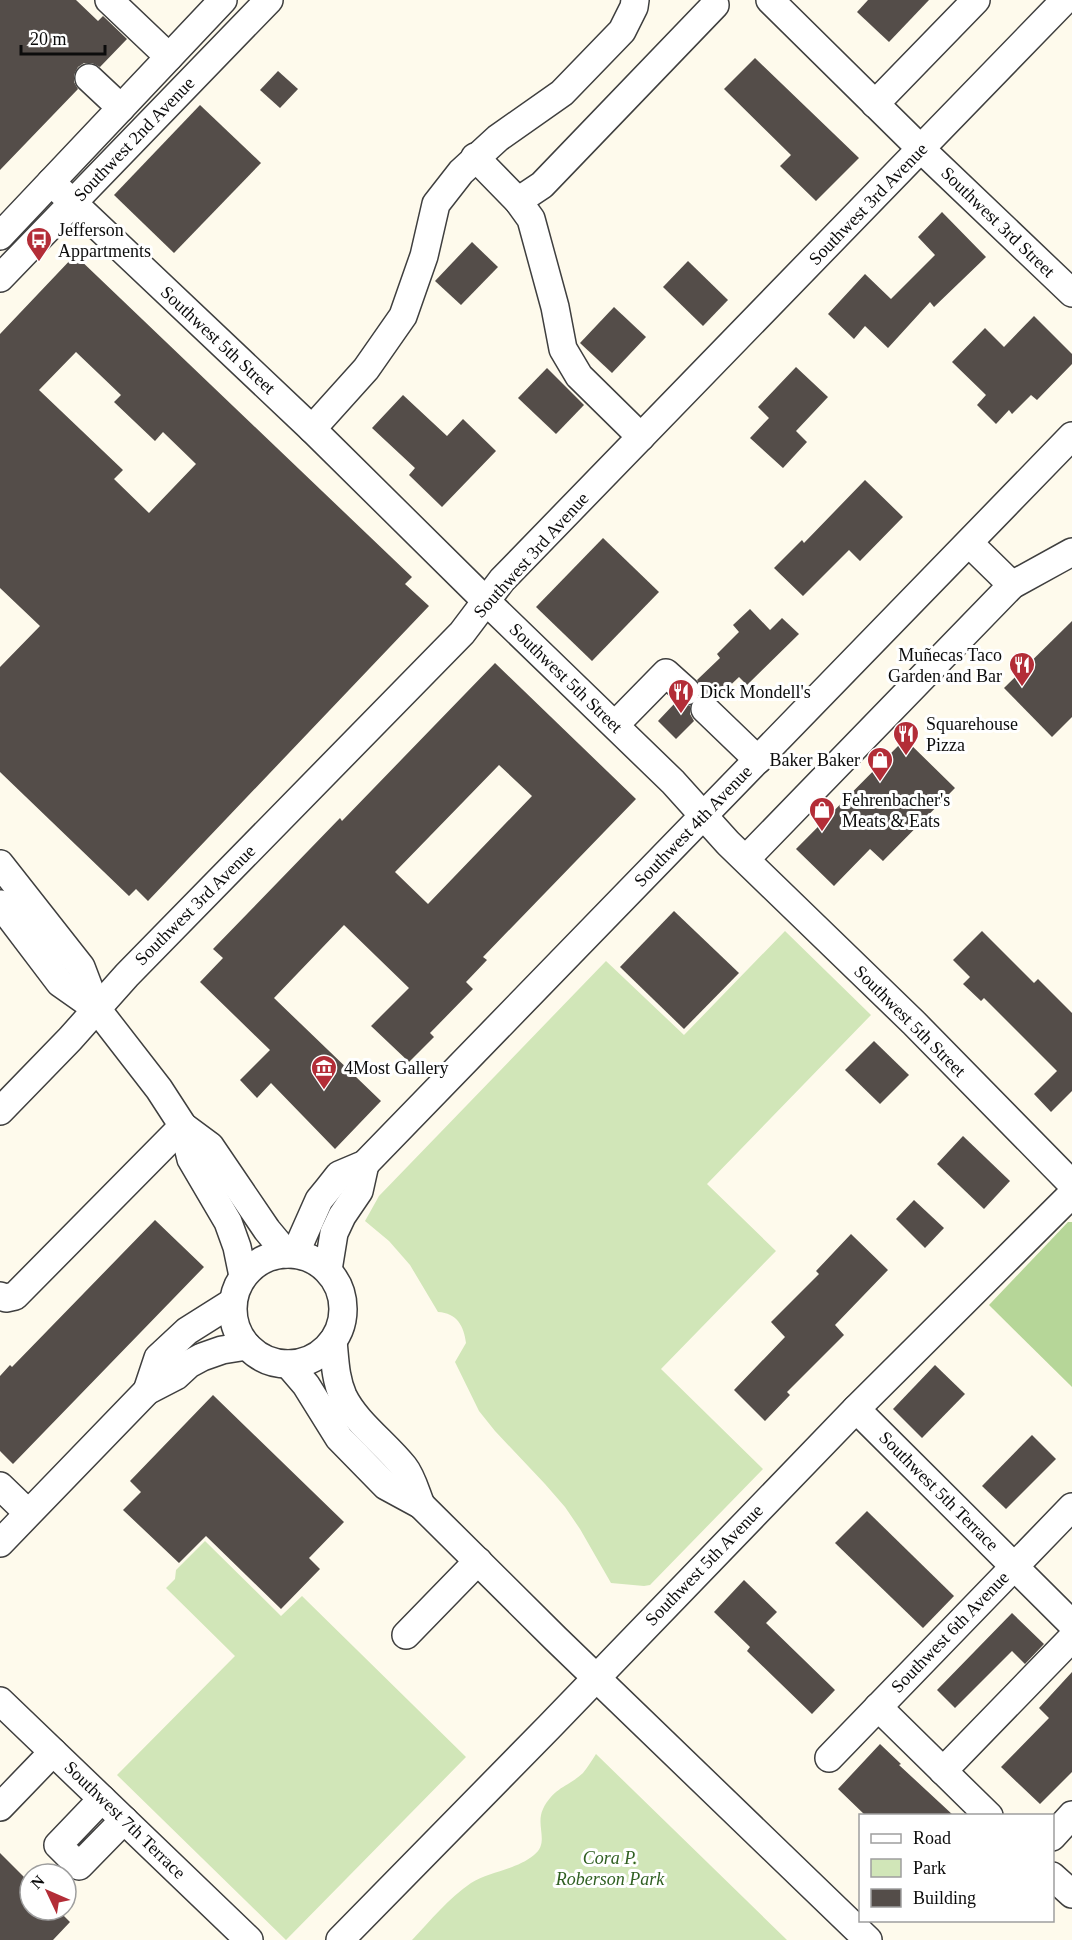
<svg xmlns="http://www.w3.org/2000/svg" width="1072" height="1940" font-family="'Times New Roman',serif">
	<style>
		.green { fill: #d1e6b8 }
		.forest { fill: #b6d698 }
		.building { fill: #544d49; fill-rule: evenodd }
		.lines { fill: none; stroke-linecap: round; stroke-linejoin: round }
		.minor-casing { stroke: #3f3f3f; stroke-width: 30 }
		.minor { stroke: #fff; stroke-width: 27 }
		.labels { text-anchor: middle; stroke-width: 6; stroke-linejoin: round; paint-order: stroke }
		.street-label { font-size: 18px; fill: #0c0c0c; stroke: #fff }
		.poi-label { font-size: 18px; fill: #0c0c0c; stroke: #fff; text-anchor: start }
		.park-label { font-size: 18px; font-style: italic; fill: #2f5f21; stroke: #fff }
	</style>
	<rect width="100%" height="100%" fill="#fefaec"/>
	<g class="green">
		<path d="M785 931 871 1015 707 1184 776 1251 661 1369 763 1469 650 1585 644 1586 611 1583 580 1529 565 1507 545 1484 495 1431 479 1411 455 1362 466 1343C464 1326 457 1313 438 1312L410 1265 389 1241 365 1221 379 1196 606 961 684 1035Z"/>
		<path d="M205 1541 281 1616 302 1596 466 1757 286 1940 117 1775 235 1656 166 1588 175 1579 176 1570Z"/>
		<path d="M596 1754 787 1940H412C430 1921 449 1898 471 1883 490 1871 516 1870 534 1855 550 1843 535 1825 543 1809 554 1787 568 1787 583 1773 588 1767 592 1760 596 1754Z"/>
	</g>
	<path class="forest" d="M1068 1222H1072V1387L989 1305Z"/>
	<g class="building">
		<path d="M0 0H76L98 21 103 16 127 39 100 67 92 63H84L78 67 74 75V82L78 89 0 170Z"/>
		<path d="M868 0H929L889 42 857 12Z"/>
		<path d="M755 58 859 158 816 201 780 166 791 155 724 89Z"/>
		<path d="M278 71 298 89 280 108 260 90Z"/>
		<path d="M200 105 261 163 174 253 114 195Z"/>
		<path d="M942 212 986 257 934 307 930 302 888 348 865 326 854 339 828 314 865 274 891 299 935 255 918 237Z"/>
		<path d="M472 242 498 267 461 305 435 281Z"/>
		<path d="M75 255 412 577 405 584 429 606 148 901 136 889 129 896 0 772V667L40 626 0 588V334ZM76 352 121 395 114 402 155 441 163 432 196 464 149 513 114 479 123 470 39 390Z"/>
		<path d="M688 261 728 300 703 326 663 287Z"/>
		<path d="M614 307 646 337 612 373 580 343Z"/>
		<path d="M1034 316 1072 354V364L1037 400 1031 395 1012 414 1009 410 996 424 977 405 986 395 952 362 985 328 1004 347Z"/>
		<path d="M796 367 828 397 796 431 807 442 783 468 750 438 769 418 758 407Z"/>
		<path d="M547 368 584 405 556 434 518 398Z"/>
		<path d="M403 395 447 436 463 419 496 451 442 507 409 475 415 468 372 428Z"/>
		<path d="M865 480 903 517 860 561 849 550 803 596 774 568 802 540 804 543Z"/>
		<path d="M603 538 659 592 592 661 536 607Z"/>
		<path d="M750 609 770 630 782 618 799 634 747 685 739 677 717 698 709 694H701V687L697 680 720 658 717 654 739 632 733 625Z"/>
		<path d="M1072 621V717L1052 737 1004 688Z"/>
		<path d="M495 663 636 799 483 957 487 960 466 982 473 989 430 1033 434 1037 409 1062 371 1026 409 988 344 925 274 998 381 1101 335 1149 271 1083 257 1098 240 1080 270 1050 200 982 223 958 213 949 340 818 342 821ZM499 765 532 796 428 904 395 872Z"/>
		<path d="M675 703 682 706H690V714L694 721 676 739 658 721Z"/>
		<path d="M905 739 955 788 883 861 870 849 834 886 796 849Z"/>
		<path d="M674 911 739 973 684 1029 620 967Z"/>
		<path d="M982 931 1034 983 1038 979 1072 1013V1091L1051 1112 1034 1094 1057 1071 984 998 981 1001 963 984 970 977 953 960Z"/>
		<path d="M874 1041 909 1075 880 1104 845 1070Z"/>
		<path d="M963 1136 1010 1181 984 1209 937 1164Z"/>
		<path d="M914 1200 944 1228 925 1248 896 1219Z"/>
		<path d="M155 1220 204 1267 13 1464 0 1451V1376L10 1365 12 1367Z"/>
		<path d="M851 1234 888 1270 835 1325 844 1335 787 1392 790 1395 765 1421 734 1390 785 1337 771 1322 819 1274 816 1271Z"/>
		<path d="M935 1365 965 1394 922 1438 893 1409Z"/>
		<path d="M213 1395 344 1522 309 1558 320 1569 281 1609 206 1536 179 1563 123 1510 141 1492 130 1481Z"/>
		<path d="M1032 1435 1056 1459 1006 1509 982 1486Z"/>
		<path d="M867 1511 954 1596 923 1628 835 1543Z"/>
		<path d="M744 1580 777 1612 766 1623 835 1690 812 1714 747 1651 750 1647 714 1612Z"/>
		<path d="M1012 1613 1044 1644 1025 1664 1012 1651 955 1708 937 1690Z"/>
		<path d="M1072 1672V1772L1040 1804 1001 1767 1049 1718 1039 1708Z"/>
		<path d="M880 1744 901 1764 899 1765 953 1815H865L838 1789Z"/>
		<path d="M0 1853 30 1883V1910H58L70 1922 53 1940H0Z"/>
	</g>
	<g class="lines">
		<defs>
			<g id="minor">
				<path d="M109 0 169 57"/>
				<path d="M770 0 921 149 1072 293"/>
				<path d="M89 78 121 108"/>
				<path d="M875 104 976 0"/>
				<path d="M475 157 518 201 531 219 555 307 563 349 579 376 641 437"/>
				<path d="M51 182 312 429 486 601 673 782 728 843 914 1023 1072 1184"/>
				<path d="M518 201 542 185 715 5"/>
				<path d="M0 236 223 0"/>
				<path d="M0 278 269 0"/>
				<path d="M312 429 366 369 403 316 424 256 436 204 461 172 498 138 562 93 622 31 634 7 635 0"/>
				<path d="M969 543 1012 585"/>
				<path d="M705 709 758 760"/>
				<path d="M615 725 666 673 686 691"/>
				<path d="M746 859 1012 585 1072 552"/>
				<path d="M0 864 81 967 97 1009 159 1089 183 1126 210 1146 267 1230 287 1254"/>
				<path d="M0 904 60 983 97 1009"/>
				<path d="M0 1111 70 1039 127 975 462 633 502 580 1065 0"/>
				<path d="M183 1126 191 1159 228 1222 237 1247 243 1276"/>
				<circle cx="288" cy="1309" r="55"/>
				<path d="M295 1254 319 1200 328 1189 339 1175 365 1164 1072 436"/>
				<path d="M328 1270 334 1233 342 1216 359 1191 365 1164"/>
				<path d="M0 1296 6 1298 15 1296 183 1126"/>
				<path d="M333 1341C335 1360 335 1378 343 1396 356 1423 385 1443 404 1467 412 1477 416 1493 421 1505"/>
				<path d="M288 1364 306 1385 339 1438 386 1486 421 1505 556 1639 868 1940"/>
				<path d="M147 1391 158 1358 187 1331 233 1302"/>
				<path d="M856 1409 1072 1624"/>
				<path d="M0 1486 28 1513"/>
				<path d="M0 1543 147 1391 176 1376 189 1364 202 1357 222 1350 247 1346"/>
				<path d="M406 1635 478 1561"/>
				<path d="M0 1701 249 1940"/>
				<path d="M878 1707 989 1816"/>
				<path d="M829 1758 1072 1507"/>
				<path d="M943 1771 1072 1638"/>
				<path d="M102 1799 58 1845 79 1866 124 1820"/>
				<path d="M0 1807 53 1752"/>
				<path d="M1052 1837 1072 1815"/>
				<path d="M1052 1876 1072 1894"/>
				<path d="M340 1940 549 1727 856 1409 1072 1194"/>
			</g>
		</defs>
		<use href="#minor" class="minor-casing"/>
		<use href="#minor" class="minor"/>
	</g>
	<defs>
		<symbol id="bus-pin" viewBox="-11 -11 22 30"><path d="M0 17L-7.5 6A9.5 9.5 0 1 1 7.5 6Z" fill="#b32d37" stroke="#fff"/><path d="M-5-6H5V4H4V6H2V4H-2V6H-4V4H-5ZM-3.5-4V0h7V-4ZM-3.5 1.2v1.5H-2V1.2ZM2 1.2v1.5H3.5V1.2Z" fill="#fff"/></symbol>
		<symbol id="restaurant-pin" viewBox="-11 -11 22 30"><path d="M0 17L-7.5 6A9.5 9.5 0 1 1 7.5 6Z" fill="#b32d37" stroke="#fff"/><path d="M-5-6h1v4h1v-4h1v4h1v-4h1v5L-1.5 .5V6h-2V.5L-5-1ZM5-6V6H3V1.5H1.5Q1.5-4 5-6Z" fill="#fff"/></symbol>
		<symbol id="shop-pin" viewBox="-11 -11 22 30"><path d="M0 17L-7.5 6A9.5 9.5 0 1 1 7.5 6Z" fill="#b32d37" stroke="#fff"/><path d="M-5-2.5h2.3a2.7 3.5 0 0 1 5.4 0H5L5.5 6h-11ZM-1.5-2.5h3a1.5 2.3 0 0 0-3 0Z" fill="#fff"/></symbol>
		<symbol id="museum-pin" viewBox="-11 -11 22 30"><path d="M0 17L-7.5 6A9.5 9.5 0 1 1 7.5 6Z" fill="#b32d37" stroke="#fff"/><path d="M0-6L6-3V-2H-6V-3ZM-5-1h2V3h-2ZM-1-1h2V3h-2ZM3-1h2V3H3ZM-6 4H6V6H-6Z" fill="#fff"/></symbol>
	</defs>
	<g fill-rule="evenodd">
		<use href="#bus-pin" x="24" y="225" width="30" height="40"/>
		<use href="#restaurant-pin" x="1007" y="650" width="30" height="40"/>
		<use href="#restaurant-pin" x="666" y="677" width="30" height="40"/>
		<use href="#restaurant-pin" x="891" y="719" width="30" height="40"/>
		<use href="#shop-pin" x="865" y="745" width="30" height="40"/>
		<use href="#shop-pin" x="807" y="795" width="30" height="40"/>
		<use href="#museum-pin" x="309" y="1053" width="30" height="40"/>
	</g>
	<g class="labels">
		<g class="street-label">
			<text transform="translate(134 139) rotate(-46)" y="6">Southwest 2nd Avenue</text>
			<text transform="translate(868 204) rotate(-46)" y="6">Southwest 3rd Avenue</text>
			<text transform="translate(998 222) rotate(44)" y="6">Southwest 3rd Street</text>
			<text transform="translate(218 340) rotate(43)" y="6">Southwest 5th Street</text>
			<text transform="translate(531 555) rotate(-48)" y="6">Southwest 3rd Avenue</text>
			<text transform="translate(566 678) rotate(44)" y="6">Southwest 5th Street</text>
			<text transform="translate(693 826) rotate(-46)" y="6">Southwest 4th Avenue</text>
			<text transform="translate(195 905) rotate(-45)" y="6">Southwest 3rd Avenue</text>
			<text transform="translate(910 1021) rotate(45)" y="6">Southwest 5th Street</text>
			<text transform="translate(939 1491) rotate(45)" y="6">Southwest 5th Terrace</text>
			<text transform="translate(704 1565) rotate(-46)" y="6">Southwest 5th Avenue</text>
			<text transform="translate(950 1632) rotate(-46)" y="6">Southwest 6th Avenue</text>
			<text transform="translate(125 1820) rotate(44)" y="6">Southwest 7th Terrace</text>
		</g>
		<g class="poi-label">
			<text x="58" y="236">Jefferson<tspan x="58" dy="21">Appartments</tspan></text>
			<text x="1002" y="661" text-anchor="end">Muñecas Taco<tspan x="1002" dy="21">Garden and Bar</tspan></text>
			<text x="700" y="698">Dick Mondell's</text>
			<text x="926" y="730">Squarehouse<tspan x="926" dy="21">Pizza</tspan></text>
			<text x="860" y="766" text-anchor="end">Baker Baker</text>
			<text x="842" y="806">Fehrenbacher's<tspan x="842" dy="21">Meats &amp; Eats</tspan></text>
			<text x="344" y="1074">4Most Gallery</text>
		</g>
		<g class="park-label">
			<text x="610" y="1864">Cora P.<tspan x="610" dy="21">Roberson Park</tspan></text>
		</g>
	</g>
	<rect x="859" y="1814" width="195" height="108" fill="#ffffff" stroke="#9e9e9e" stroke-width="1.5"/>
	<rect x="871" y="1834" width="30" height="9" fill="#ffffff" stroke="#9e9e9e" stroke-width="1.5"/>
	<text x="913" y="1844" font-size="18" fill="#0c0c0c">Road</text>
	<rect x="871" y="1859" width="30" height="18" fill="#d1e6b8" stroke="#9e9e9e" stroke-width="1.5"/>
	<text x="913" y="1874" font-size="18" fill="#0c0c0c">Park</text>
	<rect x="871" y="1889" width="30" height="18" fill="#544d49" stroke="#9e9e9e" stroke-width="1.5"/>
	<text x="913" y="1904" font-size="18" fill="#0c0c0c">Building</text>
	<g transform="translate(48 1892) rotate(314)"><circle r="28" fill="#ffffff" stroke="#9e9e9e" stroke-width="1.5"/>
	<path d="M0-4.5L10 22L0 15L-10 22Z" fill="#b32d37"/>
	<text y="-9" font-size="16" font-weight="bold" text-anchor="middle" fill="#0c0c0c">N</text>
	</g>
	<path d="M21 45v9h84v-9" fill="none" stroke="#0c0c0c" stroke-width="3"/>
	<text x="30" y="45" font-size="18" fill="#0c0c0c" stroke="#ffffff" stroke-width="4.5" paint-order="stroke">20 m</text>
</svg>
